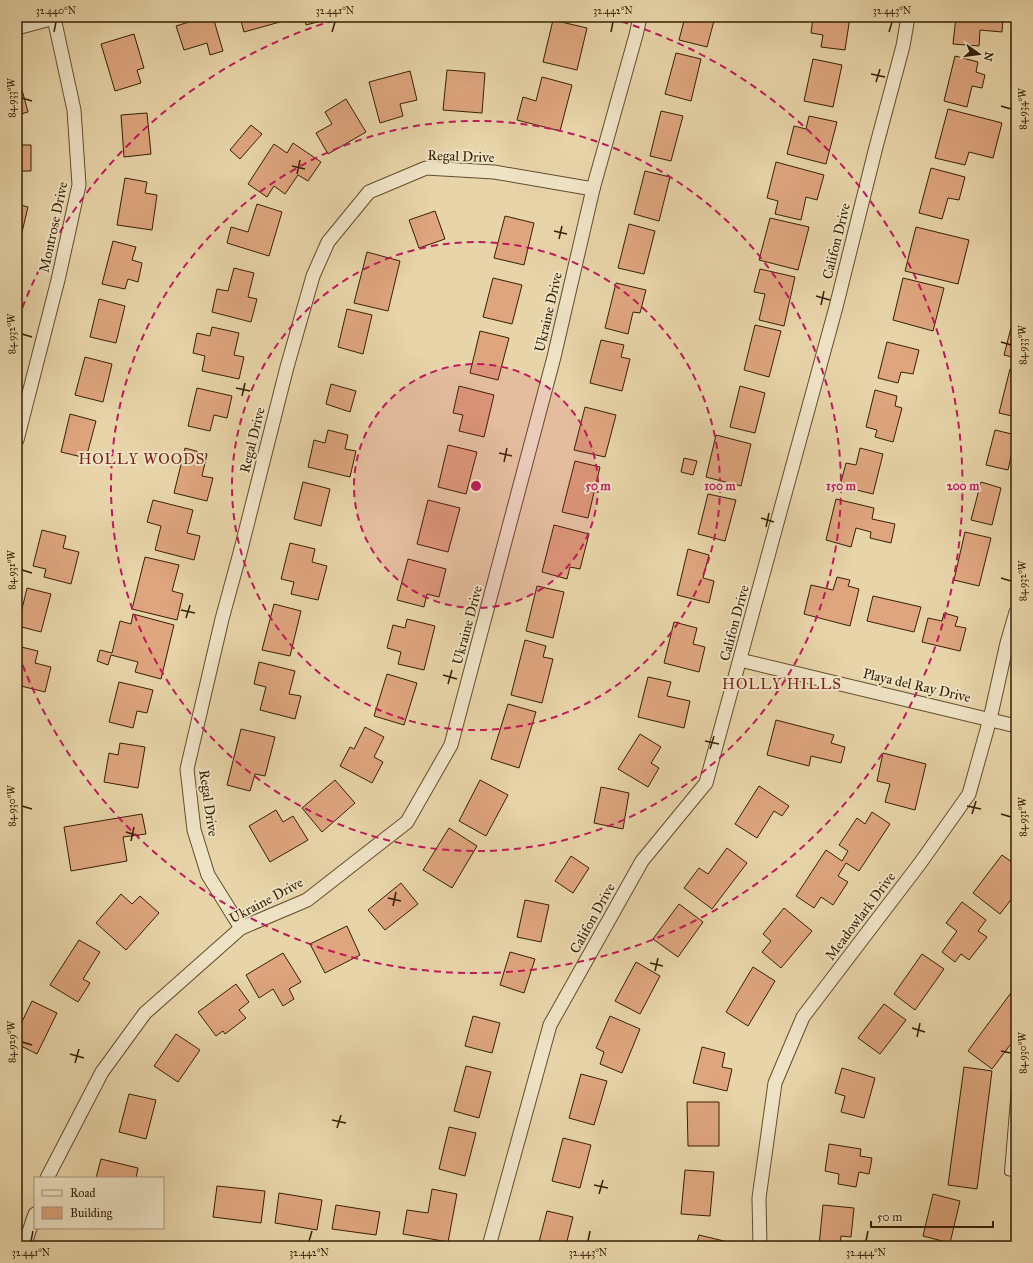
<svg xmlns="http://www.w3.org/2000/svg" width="1033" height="1263" font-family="'IM FELL Great Primer',serif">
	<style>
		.building { fill: #dea57e; stroke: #362001 }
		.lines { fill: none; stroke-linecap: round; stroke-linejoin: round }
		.lane-casing { stroke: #624d2b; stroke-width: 8 }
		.street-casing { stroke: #624d2b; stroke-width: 15 }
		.lane { stroke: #efe3c6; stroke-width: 6 }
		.street { stroke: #efe3c6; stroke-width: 13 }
		.ticks { fill: none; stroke: #362001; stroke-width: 1.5 }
		.ring { fill: none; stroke: #c2185b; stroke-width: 2; stroke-dasharray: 7 5 }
		.labels { text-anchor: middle; stroke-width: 4; stroke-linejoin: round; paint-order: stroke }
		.street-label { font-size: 14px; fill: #362001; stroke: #efe3c6 }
		.neighbourhood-label { font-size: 15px; letter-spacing: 1px; fill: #7a1f14; stroke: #efe3c6 }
		.centre { fill: #c2185b; stroke: #efe3c6; stroke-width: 2 }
		.ring-label { font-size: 12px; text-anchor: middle; font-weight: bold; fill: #c2185b; stroke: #efe3c6; stroke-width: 4; stroke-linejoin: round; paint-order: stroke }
		.neatline { fill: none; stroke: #362001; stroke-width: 1.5 }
		.ticks-label { font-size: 10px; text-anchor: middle; fill: #362001 }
	</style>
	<rect width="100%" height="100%" fill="#e7d4a8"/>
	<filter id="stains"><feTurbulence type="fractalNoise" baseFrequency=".005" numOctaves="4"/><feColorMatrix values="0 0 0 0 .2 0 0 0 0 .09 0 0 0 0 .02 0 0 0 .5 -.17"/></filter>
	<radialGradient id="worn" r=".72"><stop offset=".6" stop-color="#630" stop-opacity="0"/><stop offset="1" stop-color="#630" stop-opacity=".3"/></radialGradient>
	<g class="building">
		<path d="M205 17H213L223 51 210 55 207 43 184 50 176 26Z"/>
		<path d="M240 17H286L287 20 244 32Z"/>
		<path d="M304 17H337L306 25Z"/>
		<path d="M685 17H715L707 47 679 40Z"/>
		<path d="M813 17H850L845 50 821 47 823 35 811 33Z"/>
		<path d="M956 17H1003L1002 32 980 30 979 46 953 44Z"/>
		<path d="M553 20 587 28 577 70 543 62Z"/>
		<path d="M134 34 144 68 137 70 141 83 115 91 101 44Z"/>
		<path d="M676 53 701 59 691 101 665 94Z"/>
		<path d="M955 56 978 62 976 72 985 75 982 88 972 86 967 107 944 101Z"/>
		<path d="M813 59 842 65 833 107 804 101Z"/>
		<path d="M447 70 485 73 482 113 443 110Z"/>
		<path d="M410 71 417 100 400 104 403 116 380 123 369 82Z"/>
		<path d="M18 75 28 112 17 115V76Z"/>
		<path d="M542 77 572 85 560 131 517 120 523 97 536 101Z"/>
		<path d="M346 99 366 132 328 154 316 133 332 124 325 112Z"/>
		<path d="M948 109 1002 123 993 158 969 152 965 165 935 158Z"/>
		<path d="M661 111 683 116 671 161 650 156Z"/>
		<path d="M147 113 151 154 124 157 121 115Z"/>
		<path d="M809 116 837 122 826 164 787 154 794 126 806 129Z"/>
		<path d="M251 125 262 134 240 159 230 150Z"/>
		<path d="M293 143 321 162 308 181 298 175 285 194 274 186 267 197 248 184 274 144 287 153Z"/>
		<path d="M17 145H31V171H20V185H17Z"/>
		<path d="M776 162 824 175 817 200 806 197 801 220 775 214 778 201 767 198Z"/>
		<path d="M931 168 965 177 959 200 948 198 942 219 919 213Z"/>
		<path d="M645 171 670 177 659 221 634 214Z"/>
		<path d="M125 178 147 182 145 193 157 195 152 230 117 225Z"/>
		<path d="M17 204 28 207 18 249H17Z"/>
		<path d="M257 204 282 212 269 256 227 243 231 227 248 232Z"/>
		<path d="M435 211 445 239 419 248 409 220Z"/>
		<path d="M505 216 534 223 524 265 494 258Z"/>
		<path d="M770 218 809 227 798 270 759 260Z"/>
		<path d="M629 224 655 231 644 274 618 268Z"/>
		<path d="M916 227 969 240 958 284 905 271Z"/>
		<path d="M113 241 136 247 132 260 142 263 138 282 128 279 125 289 102 284Z"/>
		<path d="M367 252 400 261 388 311 354 303Z"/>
		<path d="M234 268 254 273 248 297 257 299 251 322 212 312 217 289 228 291Z"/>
		<path d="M760 269 795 277 784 326 759 320 765 294 754 292Z"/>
		<path d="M493 278 522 285 512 324 483 317Z"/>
		<path d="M903 278 944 288 933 331 893 320Z"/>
		<path d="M616 283 646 290 640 313 633 312 628 334 605 328Z"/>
		<path d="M99 299 125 306 116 343 90 337Z"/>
		<path d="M347 309 372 315 363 354 338 347Z"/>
		<path d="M1014 316 1016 317V358L1004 355Z"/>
		<path d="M755 325 781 331 769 377 744 370Z"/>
		<path d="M212 327 239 333 234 355 244 357 239 379 202 371 205 356 193 353 197 333 210 336Z"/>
		<path d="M480 331 509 338 498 380 470 373Z"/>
		<path d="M601 340 624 345 621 357 630 359 622 391 590 383Z"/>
		<path d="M887 342 919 350 913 374 901 372 898 383 878 378Z"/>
		<path d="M85 357 112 364 103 402 75 395Z"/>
		<path d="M1010 369 1016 371V417L999 413Z"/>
		<path d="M331 384 356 391 350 412 326 404Z"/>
		<path d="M459 386 494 395 484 437 459 431 463 415 453 413Z"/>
		<path d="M740 386 765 393 755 433 730 427Z"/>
		<path d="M197 388 232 396 227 418 214 415 210 431 188 426Z"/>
		<path d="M875 390 897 396 895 406 902 408 893 442 875 437 877 430 866 427Z"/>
		<path d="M585 407 616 415 605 457 574 450Z"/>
		<path d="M70 414 96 421 86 458 61 452Z"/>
		<path d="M328 430 348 435 345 449 356 451 350 477 308 467 314 440 325 443Z"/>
		<path d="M995 430 1016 435 1008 470 986 465Z"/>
		<path d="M716 435 751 444 741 486 706 477Z"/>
		<path d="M448 445 477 452 466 494 438 487Z"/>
		<path d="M185 448 207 454 202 476 213 478 207 501 174 493Z"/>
		<path d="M860 448 883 454 873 494 840 486 846 463 856 465Z"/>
		<path d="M684 458 697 461 693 475 681 472Z"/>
		<path d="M575 461 600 467 588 518 562 512Z"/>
		<path d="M303 482 330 489 321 526 294 519Z"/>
		<path d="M981 482 1001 488 992 525 971 520Z"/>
		<path d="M708 494 736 500 725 541 698 534Z"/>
		<path d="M836 499 874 508 872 519 895 524 891 543 870 538 871 532 856 528 851 547 826 540Z"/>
		<path d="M153 500 193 510 187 533 200 536 194 560 155 550 161 526 147 522Z"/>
		<path d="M428 500 460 508 448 552 417 544Z"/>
		<path d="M554 525 589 534 580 569 570 567 567 579 542 572Z"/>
		<path d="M42 530 66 536 63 548 79 552 71 584 44 577 46 569 33 566Z"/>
		<path d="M965 532 991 538 979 586 954 580Z"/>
		<path d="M290 543 315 549 312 562 327 566 318 600 291 594 294 582 281 579Z"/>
		<path d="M688 549 709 555 703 578 714 581 709 603 677 595Z"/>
		<path d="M145 557 179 565 172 591 183 594 177 620 132 609Z"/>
		<path d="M408 559 446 569 439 597 427 594 424 607 397 600Z"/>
		<path d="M837 577 850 580 848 586 859 589 850 626 804 614 811 585 833 590Z"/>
		<path d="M537 586 564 592 553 638 526 631Z"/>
		<path d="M27 588 51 594 41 632 18 626Z"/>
		<path d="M873 596 921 607 914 632 867 621Z"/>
		<path d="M274 604 301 611 290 656 262 650Z"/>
		<path d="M944 613 958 617 955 626 966 628 960 651 922 642 928 618 942 621Z"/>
		<path d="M133 614 174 625 161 679 135 672 138 662 111 655 108 665 97 661 100 650 112 653 120 621 131 624Z"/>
		<path d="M407 619 435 626 424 670 398 664 401 652 387 648 393 625 405 628Z"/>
		<path d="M674 622 697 628 693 644 705 647 699 672 664 663Z"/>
		<path d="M525 640 546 646 543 657 553 659 542 703 511 695Z"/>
		<path d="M17 646 38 651 35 663 51 667 45 692 17 685Z"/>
		<path d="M259 662 295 671 289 694 301 696 295 719 260 710 266 687 254 684Z"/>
		<path d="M387 674 417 683 404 725 374 716Z"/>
		<path d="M648 677 671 682 667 696 690 701 684 728 638 717Z"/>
		<path d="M119 682 153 690 147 713 137 711 133 728 109 722Z"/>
		<path d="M508 704 536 712 519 768 491 759Z"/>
		<path d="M776 720 834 735 831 743 845 747 841 763 811 756 809 766 767 755Z"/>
		<path d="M365 727 384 737 374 757 383 762 372 783 340 766 350 747 354 749Z"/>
		<path d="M241 729 275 737 265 776 255 774 250 791 227 785Z"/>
		<path d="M640 734 661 747 651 763 659 768 648 787 618 769Z"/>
		<path d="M120 743 145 747 138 788 104 782 109 753 118 755Z"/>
		<path d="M883 753 926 764 915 810 885 802 890 784 877 781Z"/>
		<path d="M335 780 355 803 322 832 302 808Z"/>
		<path d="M480 780 508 795 486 836 459 821Z"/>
		<path d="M759 786 789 806 782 816 774 811 757 838 735 824Z"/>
		<path d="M601 787 629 793 623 829 594 823Z"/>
		<path d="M276 810 283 822 293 816 308 840 270 862 249 826Z"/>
		<path d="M872 812 890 824 859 871 846 863 838 876 848 882 833 905 821 897 814 908 796 896 826 850 842 861 848 851 839 845 857 818 865 824Z"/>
		<path d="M142 814 146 834 123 837 127 861 71 871 64 827Z"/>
		<path d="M449 828 477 846 452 888 423 870Z"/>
		<path d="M727 848 747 863 712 909 684 888 699 868 708 874Z"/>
		<path d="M1002 855 1016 865V893L1000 914 973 893Z"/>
		<path d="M571 856 589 868 573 893 555 881Z"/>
		<path d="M401 883 418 904 385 930 368 910Z"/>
		<path d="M121 894 132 904 140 896 159 913 126 950 96 923Z"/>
		<path d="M525 900 549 905 541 942 517 937Z"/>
		<path d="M962 902 986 920 978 931 987 937 969 960 961 954 955 962 942 952 957 931 946 923Z"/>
		<path d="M679 904 703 922 678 957 653 939Z"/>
		<path d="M784 908 812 931 781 968 762 952 771 941 763 934Z"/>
		<path d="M347 926 360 955 325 973 310 944Z"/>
		<path d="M79 940 100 952 83 979 90 983 78 1002 50 985Z"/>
		<path d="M510 952 535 959 524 993 500 985Z"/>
		<path d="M283 953 301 982 289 989 294 999 283 1006 273 989 259 998 246 975Z"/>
		<path d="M922 954 944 969 915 1010 894 994Z"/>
		<path d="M636 962 660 976 640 1014 615 1001Z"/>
		<path d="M753 967 775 981 748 1026 726 1012Z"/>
		<path d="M236 984 249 1002 239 1010 246 1018 225 1034 223 1031 216 1036 198 1012Z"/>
		<path d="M1016 986V1037L992 1069 968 1051Z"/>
		<path d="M32 1001 57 1013 37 1054 17 1044V1032Z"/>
		<path d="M884 1004 906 1020 880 1054 858 1038Z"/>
		<path d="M473 1016 500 1023 492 1053 465 1046Z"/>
		<path d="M610 1016 640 1029 622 1073 600 1064 604 1052 596 1048Z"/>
		<path d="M176 1034 200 1050 178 1082 154 1066Z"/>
		<path d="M702 1047 725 1053 722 1067 732 1069 727 1091 693 1083Z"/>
		<path d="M466 1066 491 1072 479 1118 454 1111Z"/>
		<path d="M964 1067 992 1071 977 1189 948 1185Z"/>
		<path d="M842 1068 875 1078 864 1118 841 1112 845 1096 835 1093Z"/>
		<path d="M581 1074 607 1081 594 1125 569 1118Z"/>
		<path d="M129 1094 156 1100 146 1139 119 1132Z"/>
		<path d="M687 1102H719V1146H688Z"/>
		<path d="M449 1127 476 1133 465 1176 439 1169Z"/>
		<path d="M563 1138 591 1145 580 1188 552 1181Z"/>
		<path d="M829 1144 861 1149 860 1156 872 1158 869 1174 859 1172 856 1187 838 1184 839 1174 825 1171Z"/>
		<path d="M101 1159 138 1168 136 1178H96Z"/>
		<path d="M685 1170 714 1172 710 1216 681 1214Z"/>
		<path d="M217 1186 265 1191 261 1223 213 1217Z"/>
		<path d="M432 1189 457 1194 448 1242 403 1234 407 1210 428 1213Z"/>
		<path d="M279 1193 322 1200 317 1230 275 1223Z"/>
		<path d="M933 1194 960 1201 950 1243 923 1236Z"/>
		<path d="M336 1205 380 1212 376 1235 332 1229Z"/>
		<path d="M823 1205 854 1208 851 1237 841 1236 840 1246H819Z"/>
		<path d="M547 1211 573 1217 567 1241 579 1244V1246H538Z"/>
		<path d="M699 1235 724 1241 723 1246H696Z"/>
		<path d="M683 1243 694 1246H682Z"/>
	</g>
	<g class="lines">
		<defs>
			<path id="lane" d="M1016 1085 1015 1087 1008 1172 1016 1174"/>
			<g id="street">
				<path d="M17 28 58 17"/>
				<path d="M17 440 58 280 79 185 74 110 54 18"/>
				<path d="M740 660 1016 726"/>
				<path d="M241 928 208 875 194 830 187 769 222 619 240 553 287 367 313 276 328 242 369 192 426 168 494 172 593 189"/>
				<path d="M47 1178 102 1072 145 1013 241 928 307 900 407 822 451 745 554 357 593 189 636 35 640 17"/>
				<path d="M24 1246 35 1214"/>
				<path d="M489 1246 550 1025 642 861 706 783 836 307 876 147 903 46 908 17"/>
				<path d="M760 1246 759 1198 775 1083 803 1017 921 862 969 794 990 719 1007 643 1016 612"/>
			</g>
		</defs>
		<use href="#lane" class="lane-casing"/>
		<use href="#street" class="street-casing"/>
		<use href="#lane" class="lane"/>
		<use href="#street" class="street"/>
	</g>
	<path class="ticks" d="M54 32 56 22M332 32 335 22M611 32 613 22M889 32 892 22M871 74 885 77M876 82 880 69M22 98 32 101M1001 106 1011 109M292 166 305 169M297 174 300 160M554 231 567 234M559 239 562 226M816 296 830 300M821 305 824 291M22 334 32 337M1001 342 1011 345M236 388 250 391M242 396 245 383M499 453 512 456M504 462 507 448M761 518 774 522M766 527 769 513M22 570 32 573M1001 578 1011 581M181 610 195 613M186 618 190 605M443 675 457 679M448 684 452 670M705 741 719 744M710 749 714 736M22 806 32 809M967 806 981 809M972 814 976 801M1001 814 1011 817M126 832 139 836M131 841 134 827M388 898 401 901M393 906 396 892M650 963 663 966M655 971 658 958M912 1028 925 1032M917 1037 920 1023M22 1042 32 1045M1001 1051 1011 1053M70 1054 84 1058M75 1063 79 1049M332 1120 346 1123M337 1128 341 1115M594 1185 608 1188M599 1194 603 1180M31 1241 33 1231M309 1241 312 1231M588 1241 590 1231M866 1241 868 1231"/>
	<circle cx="476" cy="486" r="122" fill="#c2185b" fill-opacity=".12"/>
	<g class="ring">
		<circle cx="476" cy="486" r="122"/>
		<circle cx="476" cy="486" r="244"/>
		<circle cx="476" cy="486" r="365"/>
		<path d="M18 319A487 487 0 0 1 342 18M610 18A487 487 0 1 1 18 653"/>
	</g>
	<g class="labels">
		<g class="street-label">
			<text transform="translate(461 156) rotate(2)" y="5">Regal Drive</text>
			<text transform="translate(53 227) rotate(-78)" y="5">Montrose Drive</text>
			<text transform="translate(836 241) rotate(-76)" y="5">Califon Drive</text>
			<text transform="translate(548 312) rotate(-77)" y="5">Ukraine Drive</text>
			<text transform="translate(252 440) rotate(-76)" y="5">Regal Drive</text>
			<text transform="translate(734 623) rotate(-75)" y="5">Califon Drive</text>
			<text transform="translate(467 625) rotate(-75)" y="5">Ukraine Drive</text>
			<text transform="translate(917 685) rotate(13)" y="5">Playa del Ray Drive</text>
			<text transform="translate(209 803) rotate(82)" y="5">Regal Drive</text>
			<text transform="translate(266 900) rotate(-28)" y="5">Ukraine Drive</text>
			<text transform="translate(860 916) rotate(-53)" y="5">Meadowlark Drive</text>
			<text transform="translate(592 918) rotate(-61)" y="5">Califon Drive</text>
		</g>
		<g class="neighbourhood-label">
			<text x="142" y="464">HOLLY WOODS</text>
			<text x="782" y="689">HOLLY HILLS</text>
		</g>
	</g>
	<circle cx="476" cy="486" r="6" class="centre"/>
	<g class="ring-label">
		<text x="598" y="490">50 m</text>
		<text x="720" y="490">100 m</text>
		<text x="841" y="490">150 m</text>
		<text x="963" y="490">200 m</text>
	</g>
	<rect width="1033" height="1263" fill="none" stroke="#e7d4a8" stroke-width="44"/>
	<rect x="34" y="1177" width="130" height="52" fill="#efe3c6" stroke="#a59577"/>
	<rect x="42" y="1190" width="20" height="6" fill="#efe3c6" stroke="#a59577"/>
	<text x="70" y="1197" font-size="12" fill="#362001">Road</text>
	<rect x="42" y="1207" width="20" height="12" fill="#dea57e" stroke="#a59577"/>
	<text x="70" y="1217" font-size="12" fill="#362001">Building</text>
	<g transform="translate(979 54) rotate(104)" stroke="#efe3c6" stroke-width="3" paint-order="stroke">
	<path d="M0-3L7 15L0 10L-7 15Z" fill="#362001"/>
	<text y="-6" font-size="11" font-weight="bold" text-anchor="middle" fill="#362001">N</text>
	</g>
	<path d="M871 1221v6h122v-6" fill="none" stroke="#362001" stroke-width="2"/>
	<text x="877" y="1221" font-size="12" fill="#362001" stroke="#efe3c6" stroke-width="3" paint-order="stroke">50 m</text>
	<rect x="22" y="22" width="989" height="1219" class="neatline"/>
	<g class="ticks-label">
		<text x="56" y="14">32.440°N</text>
		<text x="335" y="14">32.441°N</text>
		<text x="613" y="14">32.442°N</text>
		<text x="892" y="14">32.443°N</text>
		<text transform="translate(11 98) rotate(-90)" y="4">84.933°W</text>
		<text transform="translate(1022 109) rotate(-90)" y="4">84.934°W</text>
		<text transform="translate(11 334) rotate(-90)" y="4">84.932°W</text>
		<text transform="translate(1022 345) rotate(-90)" y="4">84.933°W</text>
		<text transform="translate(11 570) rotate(-90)" y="4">84.931°W</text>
		<text transform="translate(1022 581) rotate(-90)" y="4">84.932°W</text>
		<text transform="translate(11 806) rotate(-90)" y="4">84.930°W</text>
		<text transform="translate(1022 817) rotate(-90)" y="4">84.931°W</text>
		<text transform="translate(11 1042) rotate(-90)" y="4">84.929°W</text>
		<text transform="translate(1022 1053) rotate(-90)" y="4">84.930°W</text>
		<text x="31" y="1256">32.441°N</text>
		<text x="309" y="1256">32.442°N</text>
		<text x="588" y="1256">32.443°N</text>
		<text x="866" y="1256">32.444°N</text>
	</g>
	<rect width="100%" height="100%" filter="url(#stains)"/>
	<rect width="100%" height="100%" fill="url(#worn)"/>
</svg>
